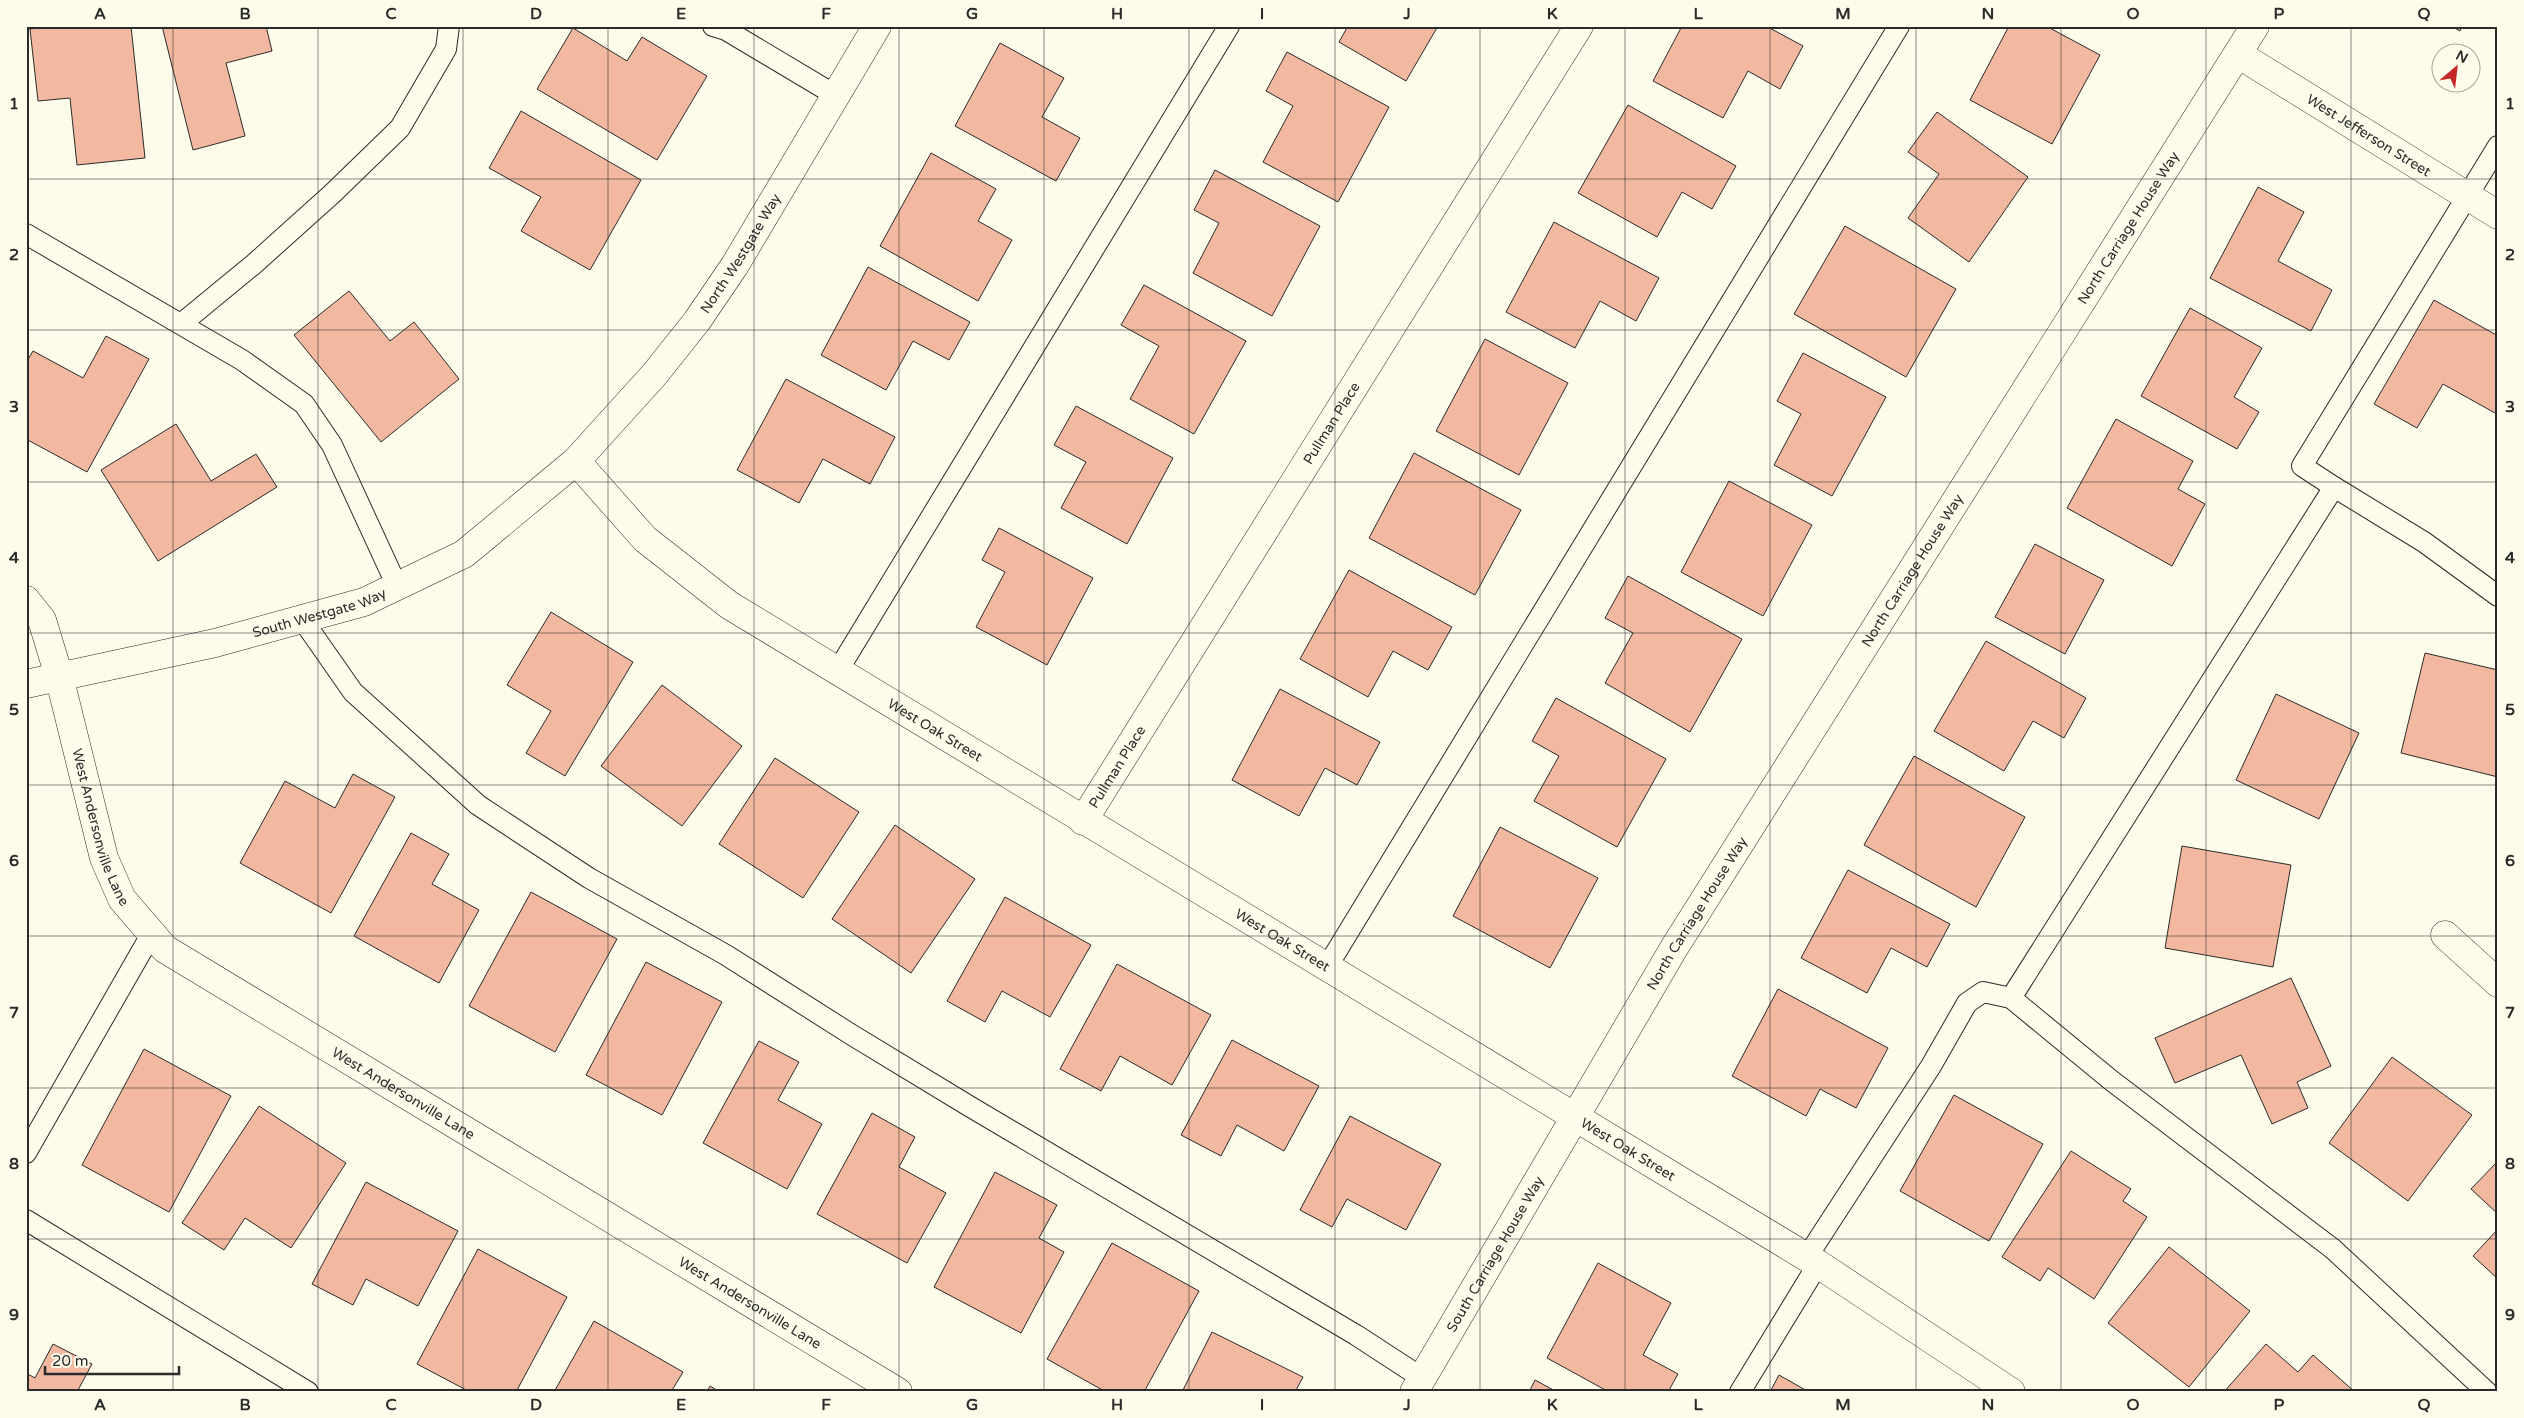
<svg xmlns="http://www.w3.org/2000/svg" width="2524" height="1418" font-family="'Varela Round',sans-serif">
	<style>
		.building { fill: #f2b8a0; stroke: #2b2b2b }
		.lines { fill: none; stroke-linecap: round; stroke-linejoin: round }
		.service-casing { stroke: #2b2b2b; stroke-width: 22 }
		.minor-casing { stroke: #2b2b2b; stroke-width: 29 }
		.tertiary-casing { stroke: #2b2b2b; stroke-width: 29 }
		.service { stroke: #fdfbea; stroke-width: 20 }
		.minor { stroke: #fdfbea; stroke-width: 28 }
		.tertiary { stroke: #fdfbea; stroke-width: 28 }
		.grid { fill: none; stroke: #2b2b2b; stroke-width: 1; stroke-opacity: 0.55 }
		.labels { text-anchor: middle; stroke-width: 4; stroke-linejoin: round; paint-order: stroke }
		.street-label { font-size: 14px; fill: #2b2b2b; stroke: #fdfbea }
		.neatline { fill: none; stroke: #2b2b2b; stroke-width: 2 }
		.grid-label { font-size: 16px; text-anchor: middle; font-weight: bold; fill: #2b2b2b }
	</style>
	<rect width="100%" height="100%" fill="#fdfbea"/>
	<g class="building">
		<path d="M54 26H131L145 158 77 165 70 98 38 101 30 29Z"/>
		<path d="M162 26H266L272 51 226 63 245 136 193 150Z"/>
		<path d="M1348 26H1438L1406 81 1339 42Z"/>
		<path d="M1682 26H1766L1803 46 1780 89 1748 71 1723 118 1653 81Z"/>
		<path d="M2009 26H2046L2100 55 2052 144 1970 100Z"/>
		<path d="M2451 26H2462L2460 31Z"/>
		<path d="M573 28 627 61 642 37 707 76 657 160 537 89Z"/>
		<path d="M1000 43 1064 78 1042 117 1080 138 1056 181 955 126Z"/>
		<path d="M1287 52 1389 107 1338 202 1263 162 1293 106 1266 91Z"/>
		<path d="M1628 105 1736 166 1712 209 1682 192 1657 237 1578 193Z"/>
		<path d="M521 111 641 180 590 270 521 231 541 197 489 168Z"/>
		<path d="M1937 112 2028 177 1969 262 1908 218 1939 174 1908 152Z"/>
		<path d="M931 153 996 189 978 221 1012 240 978 301 880 246Z"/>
		<path d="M1215 170 1320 226 1272 316 1193 273 1219 223 1194 210Z"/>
		<path d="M2258 187 2304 212 2278 261 2332 290 2311 331 2210 278Z"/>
		<path d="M1554 222 1659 278 1636 321 1600 301 1575 348 1506 312Z"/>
		<path d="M1845 226 1956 289 1906 377 1794 314Z"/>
		<path d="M868 267 970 322 949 360 913 341 886 390 821 355Z"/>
		<path d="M1144 285 1246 341 1194 434 1130 399 1159 346 1121 325Z"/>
		<path d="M349 291 390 341 414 322 459 379 381 442 294 335Z"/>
		<path d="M2434 300 2498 336V408L2495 413 2443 384 2417 428 2374 404Z"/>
		<path d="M2190 308 2262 348 2234 397 2259 412 2237 449 2141 396Z"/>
		<path d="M106 336 149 359 87 472 26 439V363L33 351 83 378Z"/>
		<path d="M1485 339 1568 383 1519 475 1436 431Z"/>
		<path d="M1803 353 1886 397 1832 496 1774 465 1801 414 1777 401Z"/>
		<path d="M786 379 895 437 870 484 823 459 799 503 737 470Z"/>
		<path d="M1076 406 1173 458 1127 544 1061 508 1086 462 1054 445Z"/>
		<path d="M2116 419 2193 461 2178 489 2205 504 2172 566 2067 508Z"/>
		<path d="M176 424 211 481 256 454 277 487 158 561 101 470Z"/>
		<path d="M1414 453 1521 510 1475 595 1369 538Z"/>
		<path d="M1729 481 1812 525 1763 616 1681 572Z"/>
		<path d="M999 528 1093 578 1047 665 976 627 1005 572 982 560Z"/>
		<path d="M2035 544 2104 580 2065 654 1995 617Z"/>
		<path d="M1349 570 1452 627 1428 670 1393 651 1368 697 1300 659Z"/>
		<path d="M1628 576 1742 639 1690 732 1605 683 1633 633 1605 618Z"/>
		<path d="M551 612 633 662 565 776 526 753 551 711 507 685Z"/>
		<path d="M1986 641 2086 698 2064 738 2033 721 2004 771 1934 731Z"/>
		<path d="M2425 653 2498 670V777L2401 753Z"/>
		<path d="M662 685 742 746 682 826 601 766Z"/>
		<path d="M1280 689 1380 742 1357 785 1325 768 1299 816 1232 780Z"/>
		<path d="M2276 694 2359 733 2319 819 2236 780Z"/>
		<path d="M1556 698 1666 759 1617 847 1534 801 1559 756 1532 741Z"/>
		<path d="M1914 756 2025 817 1976 907 1864 845Z"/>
		<path d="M775 758 859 812 803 898 719 844Z"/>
		<path d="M353 774 395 797 331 913 240 863 285 781 335 808Z"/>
		<path d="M895 825 975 879 911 973 832 919Z"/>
		<path d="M1500 827 1598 878 1550 968 1453 916Z"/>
		<path d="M411 833 449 854 432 884 479 910 439 983 354 936Z"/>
		<path d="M2182 846 2291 865 2273 967 2165 948Z"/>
		<path d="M1848 870 1950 924 1927 967 1891 948 1867 993 1801 958Z"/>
		<path d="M531 892 617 939 555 1052 469 1006Z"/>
		<path d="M1005 897 1091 945 1050 1017 1002 991 985 1022 947 1001Z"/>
		<path d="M646 962 722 1002 662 1115 586 1075Z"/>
		<path d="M1117 964 1211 1015 1172 1085 1120 1056 1101 1091 1060 1069Z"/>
		<path d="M2291 978 2331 1066 2297 1082 2308 1108 2272 1124 2241 1055 2175 1083 2155 1038Z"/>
		<path d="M1778 989 1888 1048 1856 1108 1820 1089 1806 1116 1732 1076Z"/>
		<path d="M1232 1040 1319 1086 1284 1151 1237 1125 1221 1156 1181 1135Z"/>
		<path d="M759 1041 799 1062 778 1100 822 1124 787 1189 703 1143Z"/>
		<path d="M144 1049 231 1096 169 1212 82 1165Z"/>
		<path d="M2392 1057 2472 1115 2408 1201 2329 1143Z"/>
		<path d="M1954 1095 2043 1144 1989 1241 1900 1191Z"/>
		<path d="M259 1106 346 1163 291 1248 245 1218 224 1250 182 1223Z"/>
		<path d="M872 1113 915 1137 899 1167 946 1193 907 1263 817 1214Z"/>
		<path d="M1350 1116 1441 1164 1406 1230 1347 1199 1332 1227 1300 1210Z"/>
		<path d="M2071 1151 2131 1189 2123 1201 2147 1217 2094 1299 2048 1268 2040 1281 2002 1257Z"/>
		<path d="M2498 1161V1214L2471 1189Z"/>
		<path d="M995 1172 1057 1205 1039 1238 1064 1252 1021 1333 934 1287Z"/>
		<path d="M366 1182 458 1231 418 1306 366 1279 353 1305 312 1284Z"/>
		<path d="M2498 1229V1279L2473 1256Z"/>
		<path d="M1112 1243 1199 1291 1144 1392H1106L1047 1359Z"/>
		<path d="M2169 1247 2250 1311 2189 1387 2108 1323Z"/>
		<path d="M478 1249 567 1297 516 1392H470L417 1364Z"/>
		<path d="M1598 1263 1671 1303 1643 1355 1678 1374 1668 1392H1609L1547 1358Z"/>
		<path d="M594 1321 683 1372 671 1392H554Z"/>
		<path d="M1212 1332 1303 1377 1295 1392H1182Z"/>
		<path d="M53 1344 92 1364 77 1392H26V1373L35 1378Z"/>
		<path d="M2266 1344 2298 1372 2313 1355 2355 1392H2224Z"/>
		<path d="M1779 1375 1809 1392H1770Z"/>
		<path d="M1535 1380 1557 1392H1529Z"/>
		<path d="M710 1386 720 1392H707Z"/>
	</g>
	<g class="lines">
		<defs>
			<g id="service">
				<path d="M713 26 726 30 835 95"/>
				<path d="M26 234 242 360 304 404 332 445 397 586"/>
				<path d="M181 324 254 264 333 193 400 128 446 49 449 26"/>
				<path d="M2334 487 2302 466 2498 146"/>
				<path d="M302 619 353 692 478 805 589 878 726 955 852 1035 969 1106 1356 1335 1422 1378"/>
				<path d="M837 672 1229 26"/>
				<path d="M1327 967 1899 26"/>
				<path d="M26 1153 152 933"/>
				<path d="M26 1220 308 1392"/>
				<path d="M1807 1257 1931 1066 1967 1003 1983 992 2011 998"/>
				<path d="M1740 1392 1818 1264"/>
				<path d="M2487 1392 2333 1249 2112 1081 2011 998 2334 487 2424 542 2498 596"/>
			</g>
			<g id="minor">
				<path id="s1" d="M2238 54 2498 215"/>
				<path id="s2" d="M26 600 42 620 59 676 104 858 122 899 165 949 898 1392"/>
				<path id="s3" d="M1083 821 1579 26"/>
				<path d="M2445 935 2498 983"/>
				<path id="s4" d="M1414 1392 1674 948 2255 26"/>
			</g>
			<g id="tertiary">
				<path id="s5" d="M576 461 645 539 729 605 1818 1264 2011 1392"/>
				<path id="s6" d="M26 684 215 643 364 602 464 554 576 461 654 375 697 321 735 265 877 26"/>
			</g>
		</defs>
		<use href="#service" class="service-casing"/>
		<use href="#minor" class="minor-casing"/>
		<use href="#tertiary" class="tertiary-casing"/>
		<use href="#service" class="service"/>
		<use href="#minor" class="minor"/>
		<use href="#tertiary" class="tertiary"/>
	</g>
	<path class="grid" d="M173 26V1392M318 26V1392M463 26V1392M608 26V1392M754 26V1392M899 26V1392M1044 26V1392M1189 26V1392M1335 26V1392M1480 26V1392M1625 26V1392M1770 26V1392M1916 26V1392M2061 26V1392M2206 26V1392M2351 26V1392M26 179H2498M26 330H2498M26 482H2498M26 633H2498M26 785H2498M26 936H2498M26 1088H2498M26 1239H2498"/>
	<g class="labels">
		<g class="street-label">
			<text dy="5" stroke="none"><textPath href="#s1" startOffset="154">West Jefferson Street</textPath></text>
			<text dy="5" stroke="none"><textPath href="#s4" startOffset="1366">North Carriage House Way</textPath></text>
			<text dy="5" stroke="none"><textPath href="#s6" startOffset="870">North Westgate Way</textPath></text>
			<text dy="5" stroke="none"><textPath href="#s3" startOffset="469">Pullman Place</textPath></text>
			<text dy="5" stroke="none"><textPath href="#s4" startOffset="961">North Carriage House Way</textPath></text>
			<text dy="5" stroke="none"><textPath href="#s6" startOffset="302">South Westgate Way</textPath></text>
			<text dy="5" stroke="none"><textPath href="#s5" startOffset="452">West Oak Street</textPath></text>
			<text dy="5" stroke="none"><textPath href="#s3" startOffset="64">Pullman Place</textPath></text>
			<text dy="5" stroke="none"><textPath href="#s2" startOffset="241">West Andersonville Lane</textPath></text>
			<text dy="5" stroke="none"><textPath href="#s4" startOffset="556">North Carriage House Way</textPath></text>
			<text dy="5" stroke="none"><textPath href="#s5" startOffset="858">West Oak Street</textPath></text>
			<text dy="5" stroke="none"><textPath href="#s2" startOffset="661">West Andersonville Lane</textPath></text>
			<text dy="5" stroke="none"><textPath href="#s5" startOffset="1262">West Oak Street</textPath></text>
			<text dy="5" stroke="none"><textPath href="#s4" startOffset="160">South Carriage House Way</textPath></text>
			<text dy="5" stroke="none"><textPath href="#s2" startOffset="1066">West Andersonville Lane</textPath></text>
		</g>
	</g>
	<rect width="2524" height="1418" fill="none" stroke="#fdfbea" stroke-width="55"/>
	<g transform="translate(2456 68) rotate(28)"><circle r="24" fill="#fdfbea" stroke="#a9a89e"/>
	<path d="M0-4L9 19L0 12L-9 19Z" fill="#c62828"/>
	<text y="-8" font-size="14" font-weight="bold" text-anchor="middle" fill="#2b2b2b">N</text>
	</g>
	<path d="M45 1366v8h134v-8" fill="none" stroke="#2b2b2b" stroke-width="2.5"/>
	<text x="52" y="1366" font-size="15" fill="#2b2b2b" stroke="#fdfbea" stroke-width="4" paint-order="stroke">20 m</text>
	<rect x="28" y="28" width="2468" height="1362" class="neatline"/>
	<g class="grid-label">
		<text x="100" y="19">A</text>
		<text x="245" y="19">B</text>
		<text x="391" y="19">C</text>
		<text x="536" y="19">D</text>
		<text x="681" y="19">E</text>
		<text x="826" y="19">F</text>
		<text x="972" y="19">G</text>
		<text x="1117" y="19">H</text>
		<text x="1262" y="19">I</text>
		<text x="1407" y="19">J</text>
		<text x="1552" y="19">K</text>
		<text x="1698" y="19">L</text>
		<text x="1843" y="19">M</text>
		<text x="1988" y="19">N</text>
		<text x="2133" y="19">O</text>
		<text x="2279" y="19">P</text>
		<text x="2424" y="19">Q</text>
		<text x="14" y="109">1</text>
		<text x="2510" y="109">1</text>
		<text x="14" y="260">2</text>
		<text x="2510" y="260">2</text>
		<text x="14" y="412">3</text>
		<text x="2510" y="412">3</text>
		<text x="14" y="563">4</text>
		<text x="2510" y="563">4</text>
		<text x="14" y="715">5</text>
		<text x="2510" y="715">5</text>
		<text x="14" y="866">6</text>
		<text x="2510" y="866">6</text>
		<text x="14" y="1018">7</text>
		<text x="2510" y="1018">7</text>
		<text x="14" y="1169">8</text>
		<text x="2510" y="1169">8</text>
		<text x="14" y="1320">9</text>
		<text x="2510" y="1320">9</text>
		<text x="100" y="1410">A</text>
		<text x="245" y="1410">B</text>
		<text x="391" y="1410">C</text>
		<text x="536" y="1410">D</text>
		<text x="681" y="1410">E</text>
		<text x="826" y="1410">F</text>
		<text x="972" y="1410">G</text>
		<text x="1117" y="1410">H</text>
		<text x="1262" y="1410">I</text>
		<text x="1407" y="1410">J</text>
		<text x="1552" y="1410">K</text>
		<text x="1698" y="1410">L</text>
		<text x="1843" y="1410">M</text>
		<text x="1988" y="1410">N</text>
		<text x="2133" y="1410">O</text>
		<text x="2279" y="1410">P</text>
		<text x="2424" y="1410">Q</text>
	</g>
</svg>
